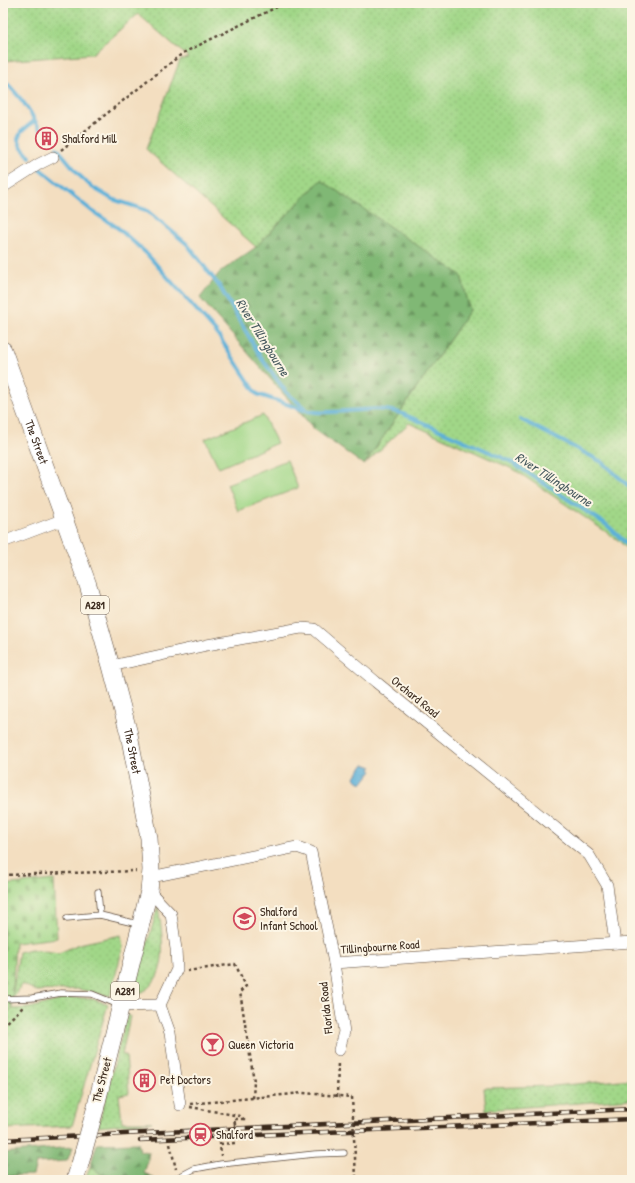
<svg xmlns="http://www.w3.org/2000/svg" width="635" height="1183" font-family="'Patrick Hand',sans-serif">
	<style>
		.grass { fill: url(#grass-dots); stroke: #6e8053 }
		.forest { fill: url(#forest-firs); stroke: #5e7149 }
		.cemetery { fill: url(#cemetery-stones); stroke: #6e8053 }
		.pitch { fill: #a1d788; stroke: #6e8053 }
		.water { fill: url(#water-ripples); stroke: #4c6d7b }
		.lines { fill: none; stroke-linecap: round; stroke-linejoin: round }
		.stream { stroke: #5db0d8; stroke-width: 4 }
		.service-casing { stroke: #574536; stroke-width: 7 }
		.minor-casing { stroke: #574536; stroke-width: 12 }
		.primary-casing { stroke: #574536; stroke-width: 18 }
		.path { stroke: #574536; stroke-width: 2.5; stroke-dasharray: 3 3; stroke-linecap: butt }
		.service { stroke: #fff; stroke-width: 5.5 }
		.minor { stroke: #fff; stroke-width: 11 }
		.primary { stroke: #fff; stroke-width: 17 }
		.rail-casing { stroke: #3b2a1e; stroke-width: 4.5 }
		.rail { stroke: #fcf5e5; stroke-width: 3; stroke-dasharray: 9; stroke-linecap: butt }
		.primary-bridge-casing { stroke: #574536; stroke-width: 18; stroke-linecap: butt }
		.path-bridge { stroke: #574536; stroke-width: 2.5; stroke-dasharray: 3 3; stroke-linecap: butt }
		.primary-bridge { stroke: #fff; stroke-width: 17 }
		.labels { text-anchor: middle; stroke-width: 4; stroke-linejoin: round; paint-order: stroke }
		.shield { fill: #fcf5e5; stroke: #75675a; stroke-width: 1 }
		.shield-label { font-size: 11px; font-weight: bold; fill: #3b2a1e }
		.poi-label { font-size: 12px; fill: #3b2a1e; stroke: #fcf5e5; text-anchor: start }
		.street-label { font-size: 12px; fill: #3b2a1e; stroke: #fcf5e5 }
		.water-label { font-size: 13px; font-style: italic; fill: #47595f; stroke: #fcf5e5 }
	</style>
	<defs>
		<pattern id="grass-dots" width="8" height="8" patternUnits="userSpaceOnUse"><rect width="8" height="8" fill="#a1d788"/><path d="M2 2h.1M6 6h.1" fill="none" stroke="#8cb975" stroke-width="1.8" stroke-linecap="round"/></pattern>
		<pattern id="forest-firs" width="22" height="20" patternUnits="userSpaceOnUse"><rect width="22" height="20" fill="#80b874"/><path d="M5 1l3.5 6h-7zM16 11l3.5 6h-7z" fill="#6a965f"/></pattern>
		<pattern id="cemetery-stones" width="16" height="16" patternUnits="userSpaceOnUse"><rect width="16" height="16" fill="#a1d788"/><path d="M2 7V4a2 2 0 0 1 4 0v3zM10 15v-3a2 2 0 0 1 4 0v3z" fill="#8cb975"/></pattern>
		<pattern id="water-ripples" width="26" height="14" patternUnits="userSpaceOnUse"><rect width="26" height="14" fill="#5db0d8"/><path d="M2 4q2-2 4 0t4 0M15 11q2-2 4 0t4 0" fill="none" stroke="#4e8faf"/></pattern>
	</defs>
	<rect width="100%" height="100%" fill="#fcf5e5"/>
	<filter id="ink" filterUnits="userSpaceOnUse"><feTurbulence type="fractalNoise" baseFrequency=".025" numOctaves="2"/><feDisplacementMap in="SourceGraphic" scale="8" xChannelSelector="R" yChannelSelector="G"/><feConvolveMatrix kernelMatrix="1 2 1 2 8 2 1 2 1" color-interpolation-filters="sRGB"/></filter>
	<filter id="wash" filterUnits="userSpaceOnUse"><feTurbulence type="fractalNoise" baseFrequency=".012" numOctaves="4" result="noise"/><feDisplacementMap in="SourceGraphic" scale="16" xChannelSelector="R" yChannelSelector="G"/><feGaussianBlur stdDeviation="0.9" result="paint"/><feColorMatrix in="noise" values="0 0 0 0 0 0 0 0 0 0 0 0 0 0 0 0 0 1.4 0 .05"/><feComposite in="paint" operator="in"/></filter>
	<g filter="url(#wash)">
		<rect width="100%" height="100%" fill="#f3dec0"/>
		<g class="grass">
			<path d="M3 3H632V554L618 540 515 470 409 423 364 465 470 310 321 180 256 247 146 149 180 60 189 58 138 14 92 54 3 61Z"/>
			<path d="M158 906C161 927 168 963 154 981 149 989 141 993 132 998Z"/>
			<path d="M121 935 123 947 110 996 78 989 37 991 22 984 14 997H12L19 952 31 949 59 953 79 944Z"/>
			<path d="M68 998H89L108 1004 72 1126 3 1129V1014L12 1009 30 1008Z"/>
			<path d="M127 1015 130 1016 122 1055H126L129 1093 119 1095 122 1122H152L98 1127Z"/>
			<path d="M632 1079V1099L486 1110 484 1088 553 1086Z"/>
			<path d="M90 1167 101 1174 110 1176 112 1180H85Z"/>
		</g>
		<g class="forest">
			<path d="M321 180 461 275 470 310 364 465 314 429 200 298 220 272 256 247Z"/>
			<path d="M138 1143 140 1151 149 1152 147 1164 144 1173 153 1177 154 1180H112L110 1176 101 1174 90 1167 97 1144Z"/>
			<path d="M73 1147 67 1161 36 1163 33 1175 3 1176V1153Z"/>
		</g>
		<path class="cemetery" d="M54 880 57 938 15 943 12 1009 3 1014V885Z"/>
		<g class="pitch">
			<path d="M263 415 277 443 219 468 205 439Z"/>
			<path d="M287 460 298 488 238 511 227 484Z"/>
		</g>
		<path class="water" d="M364 764 372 767 370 769 372 771 362 784 354 778Z"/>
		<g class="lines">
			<g class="stream">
				<path d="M3 79C12 89 21 98 28 109 33 116 35 123 41 130"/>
				<path d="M57 148 81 177 92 187 112 199 146 210 187 244 220 287 262 359 286 392 308 411C339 417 372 402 403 414L510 461 607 525 632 549"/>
				<path d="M30 157 21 147 18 139 21 132 34 121"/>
				<path d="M40 169 92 211 118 228 146 253 216 332 257 394 304 410"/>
				<path d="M520 419 602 462 632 489"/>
			</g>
		</g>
	</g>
	<g filter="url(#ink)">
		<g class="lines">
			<defs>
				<g id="service">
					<path d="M98 892 100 915 138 924"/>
					<path d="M67 918 100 915"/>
					<path d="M3 999 32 998 61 993 92 994 119 1005"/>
					<path d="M173 1180 194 1169 221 1164 315 1154 344 1153"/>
				</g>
				<g id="minor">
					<path d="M3 187 39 164 53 157"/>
					<path d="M3 542 64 519"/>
					<path d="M111 666 207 645 301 628 314 629 376 682 589 855 607 885 615 943"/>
					<path d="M151 877 297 847 311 852 334 963 632 942"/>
					<path d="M149 891 171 914 176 949 177 969 160 1005 170 1033 180 1105"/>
					<path d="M334 963 344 1032 339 1050"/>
					<path d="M122 1006 160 1005"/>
				</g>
				<g id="primary">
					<path id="s1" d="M3 350 88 585 111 666 129 734 149 838 151 870 149 891 95 1110"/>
					<path d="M75 1180 80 1164"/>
				</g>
			</defs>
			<use href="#service" class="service-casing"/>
			<use href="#minor" class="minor-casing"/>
			<use href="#primary" class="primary-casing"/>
			<g class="path">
				<path d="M61 150 183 53 285 3"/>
				<path d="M3 875 136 871"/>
				<path d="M187 971 235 964 246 986 240 992 254 1081 253 1099"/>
				<path d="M3 1026 23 1007"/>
				<path d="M337 1097 338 1061"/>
				<path d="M190 1104 303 1093 352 1097"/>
				<path d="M190 1107 240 1116 245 1120"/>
				<path d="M235 1124 234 1119H243"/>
				<path d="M220 1142 221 1156"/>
				<path d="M170 1144 176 1169"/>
				<path d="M220 1144 235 1143V1138"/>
				<path d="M356 1178V1180"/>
			</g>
			<use href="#service" class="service"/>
			<use href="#minor" class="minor"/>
			<use href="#primary" class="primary"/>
			<defs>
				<g id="rail">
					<path d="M3 1140 632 1109"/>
					<path d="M140 1140 632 1119"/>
				</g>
			</defs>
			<use href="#rail" class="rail-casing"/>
			<use href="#rail" class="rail"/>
			<defs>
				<path id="primary-bridge" d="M80 1164 95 1110"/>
			</defs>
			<use href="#primary-bridge" class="primary-bridge-casing"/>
			<g class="path-bridge">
				<path d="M352 1097 356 1178"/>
				<path d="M235 1124V1138"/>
			</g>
			<use href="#primary-bridge" class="primary-bridge"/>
		</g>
	</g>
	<defs>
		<symbol id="building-ring" viewBox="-11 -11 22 22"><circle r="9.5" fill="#fcf5e5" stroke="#d1495b" stroke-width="1.5"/><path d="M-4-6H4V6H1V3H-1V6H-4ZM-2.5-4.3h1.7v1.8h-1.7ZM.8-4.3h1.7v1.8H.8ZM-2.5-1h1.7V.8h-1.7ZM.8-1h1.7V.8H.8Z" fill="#d1495b"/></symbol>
		<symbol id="school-ring" viewBox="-11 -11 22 22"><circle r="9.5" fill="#fcf5e5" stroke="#d1495b" stroke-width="1.5"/><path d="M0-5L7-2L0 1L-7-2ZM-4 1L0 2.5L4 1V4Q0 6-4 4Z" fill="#d1495b"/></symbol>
		<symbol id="bar-ring" viewBox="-11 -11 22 22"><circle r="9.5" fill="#fcf5e5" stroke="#d1495b" stroke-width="1.5"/><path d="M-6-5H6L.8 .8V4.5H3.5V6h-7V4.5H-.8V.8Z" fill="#d1495b"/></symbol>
		<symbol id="station-ring" viewBox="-11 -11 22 22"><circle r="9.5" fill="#fcf5e5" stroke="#d1495b" stroke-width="1.5"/><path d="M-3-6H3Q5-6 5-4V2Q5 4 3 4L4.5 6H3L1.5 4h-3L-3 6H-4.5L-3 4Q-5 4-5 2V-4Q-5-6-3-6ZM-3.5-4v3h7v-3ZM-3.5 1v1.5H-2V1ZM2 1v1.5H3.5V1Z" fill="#d1495b"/></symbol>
	</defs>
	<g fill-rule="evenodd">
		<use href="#building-ring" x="34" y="126" width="25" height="25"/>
		<use href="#school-ring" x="232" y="906" width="25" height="25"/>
		<use href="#bar-ring" x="200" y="1032" width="25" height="25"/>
		<use href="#building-ring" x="132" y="1068" width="25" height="25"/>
		<use href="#station-ring" x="188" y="1122" width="25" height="25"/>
	</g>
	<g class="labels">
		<g class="shield">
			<rect x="81" y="596" width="28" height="18" rx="3"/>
			<rect x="111" y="982" width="28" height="18" rx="3"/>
		</g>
		<g class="shield-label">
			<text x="95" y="609">A281</text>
			<text x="125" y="995">A281</text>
		</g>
		<g class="poi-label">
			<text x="62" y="143">Shalford Mill</text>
			<text x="260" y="916">Shalford<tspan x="260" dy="14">Infant School</tspan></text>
			<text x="228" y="1049">Queen Victoria</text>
			<text x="160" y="1084">Pet Doctors</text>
			<text x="216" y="1139">Shalford</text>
		</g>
		<g class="street-label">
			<text dy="4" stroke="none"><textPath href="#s1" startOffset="98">The Street</textPath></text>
			<text transform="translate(415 697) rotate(39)" y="4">Orchard Road</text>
			<text dy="4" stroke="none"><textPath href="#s1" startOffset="422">The Street</textPath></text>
			<text transform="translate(380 947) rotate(-4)" y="4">Tillingbourne Road</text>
			<text transform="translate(326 1008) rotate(-96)" y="4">Florida Road</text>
			<text transform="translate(102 1080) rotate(-75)" y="4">The Street</text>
		</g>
		<g class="water-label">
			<text transform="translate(263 337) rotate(58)" y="5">River Tillingbourne</text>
			<text transform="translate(554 479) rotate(33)" y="5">River Tillingbourne</text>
		</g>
	</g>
	<rect width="635" height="1183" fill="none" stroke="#fcf5e5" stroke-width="16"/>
</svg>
